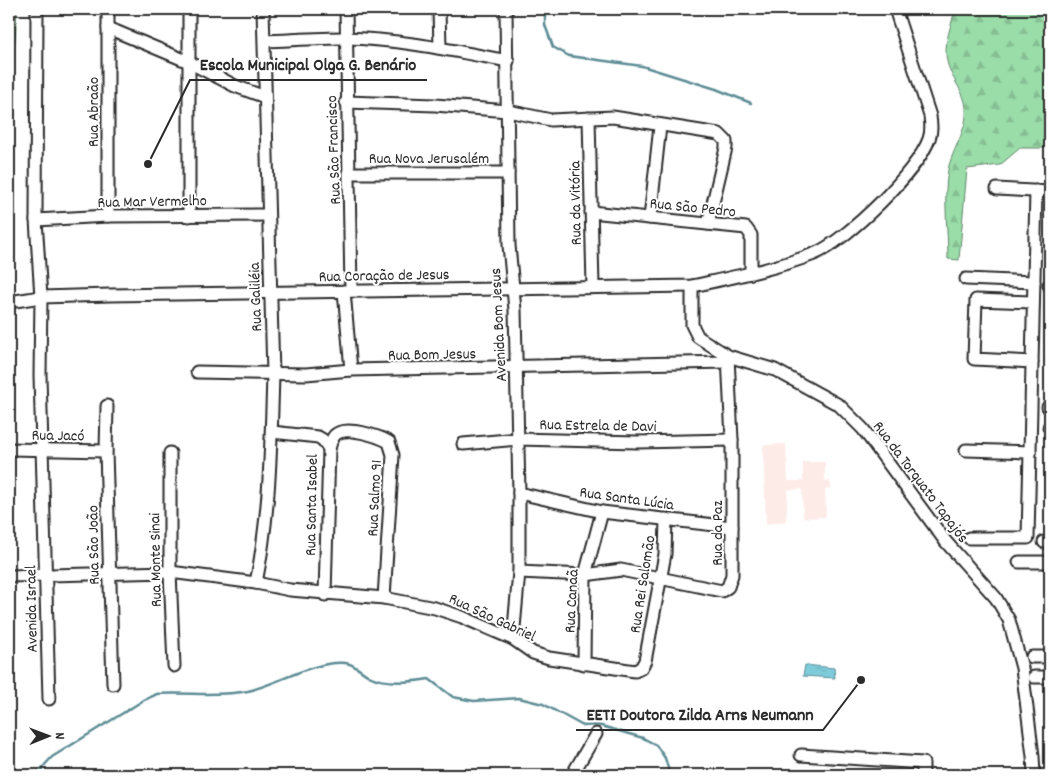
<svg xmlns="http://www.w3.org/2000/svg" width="1059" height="784" font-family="Dekko,sans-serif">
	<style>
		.built { fill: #fdebe8 }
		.forest { fill: url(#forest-firs); stroke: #62846a }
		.water { fill: url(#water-ripples); stroke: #5d8c95 }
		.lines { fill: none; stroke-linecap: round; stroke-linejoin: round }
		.stream { stroke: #5d8c95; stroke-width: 2.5 }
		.minor-casing { stroke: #2b2b2b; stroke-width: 15 }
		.minor { stroke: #fff; stroke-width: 11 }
		.labels { text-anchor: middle; stroke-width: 4; stroke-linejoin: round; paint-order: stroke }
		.street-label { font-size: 16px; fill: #2b2b2b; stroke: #fff }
		.leader { fill: none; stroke: #2b2b2b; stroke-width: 2 }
		.callout-dot { fill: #2b2b2b; stroke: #fff; stroke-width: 2 }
		.callout-label { font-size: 18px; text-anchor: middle; font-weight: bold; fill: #2b2b2b; stroke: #fff; stroke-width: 4; stroke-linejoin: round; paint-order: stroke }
	</style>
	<defs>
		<pattern id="forest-firs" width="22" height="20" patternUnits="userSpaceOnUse" patternTransform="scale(1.25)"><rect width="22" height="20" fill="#9adda9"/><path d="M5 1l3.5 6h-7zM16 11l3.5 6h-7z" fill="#85be92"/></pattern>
		<pattern id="water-ripples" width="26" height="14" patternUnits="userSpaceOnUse" patternTransform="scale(1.25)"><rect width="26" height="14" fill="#7eccdb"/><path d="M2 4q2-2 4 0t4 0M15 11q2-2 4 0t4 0" fill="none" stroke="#6dafbc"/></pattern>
	</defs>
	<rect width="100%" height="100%" fill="#fff"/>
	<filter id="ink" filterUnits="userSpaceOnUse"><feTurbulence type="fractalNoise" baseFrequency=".02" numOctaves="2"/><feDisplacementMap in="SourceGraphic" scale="10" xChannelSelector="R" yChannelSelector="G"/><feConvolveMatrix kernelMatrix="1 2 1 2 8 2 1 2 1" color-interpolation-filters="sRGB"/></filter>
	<g filter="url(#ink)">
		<path class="built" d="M786 444 788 481H803V462H825V481H830L831 489H825L826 517 803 518 802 489 788 490 786 521 766 524 763 445Z"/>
		<g class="forest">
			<path d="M9 9H17L9 133Z"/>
			<path d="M955 9H1050V148H1020L1000 165 967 169 959 260 948 259C948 230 943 198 948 170 952 149 968 130 966 108 965 92 952 80 948 65 942 46 951 28 955 9Z"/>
		</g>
		<path class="water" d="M805 665 834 668 835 678 803 676Z"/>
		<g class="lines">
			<g class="stream">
				<path d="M545 9V25L553 47 569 56 642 66 716 89 751 103"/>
				<path d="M41 775 42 768 52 757 144 700 157 694C186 692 219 697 248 691 278 684 303 666 335 663 353 661 355 668 369 676 386 685 411 682 429 679L453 697 474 701 519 698 543 704 583 726 598 725 643 738 656 745 665 758 670 775"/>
			</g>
			<defs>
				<g id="minor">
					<path d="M37 9 36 220 41 297 40 375 49 699"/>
					<path d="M108 9V216"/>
					<path d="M189 9V216"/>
					<path d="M346 9C347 103 350 196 351 290"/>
					<path d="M439 9 440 48"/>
					<path d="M506 9 509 245 515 310 519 493V572L513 639"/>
					<path d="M108 28 189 62 235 86 265 97"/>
					<path d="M265 41C292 40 319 38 345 38 400 39 455 51 508 61"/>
					<path d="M346 102 435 105 508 111 551 120 613 117 719 134 726 141V148L708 224"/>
					<path d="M589 118 593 287"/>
					<path d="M350 173H508"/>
					<path d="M997 189 1050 192"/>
					<path d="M591 212 746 228 751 235V273"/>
					<path d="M650 218 660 126"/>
					<path d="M36 220 108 216 268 215"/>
					<path d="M966 279 1034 282"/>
					<path d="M1049 285H1050"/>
					<path d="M692 286V325L698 337 728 356 775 370 839 405 863 429 946 542 996 598 1009 620 1022 668 1033 756 1034 775"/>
					<path d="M344 291 351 370"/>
					<path d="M9 302 41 297 110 295 692 286C733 277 775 269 814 254 846 241 918 171 929 139 932 131 931 124 930 116L895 9"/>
					<path d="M1032 362 974 359 976 300 1033 302"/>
					<path d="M197 372 306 374 351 370 728 362"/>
					<path d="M107 406 106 451 113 684"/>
					<path d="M1048 407H1050"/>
					<path d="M1049 427H1050"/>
					<path d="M272 432 318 437 323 440 329 449 325 595"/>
					<path d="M463 444 518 439 637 442 732 440"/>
					<path d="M9 449 106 451"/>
					<path d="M329 449C330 445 332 438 335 435 346 425 378 436 389 442L393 455 384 598"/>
					<path d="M966 450 1030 452"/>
					<path d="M170 453V572L174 666"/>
					<path d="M519 493 602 512 732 527"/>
					<path d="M969 538H1028L1036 191"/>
					<path d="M1044 542H1050"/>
					<path d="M1019 562H1050"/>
					<path d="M519 572 585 575 621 570 722 591 728 587 732 575V440L728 356"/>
					<path d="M9 576 170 572 256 583 290 590 384 598 435 608 462 617 513 639 533 653 549 658 635 671 641 668 645 661 665 554 666 519"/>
					<path d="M256 583C270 514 271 444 273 374L263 9"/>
					<path d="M1032 657H1050"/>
					<path d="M584 664 585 575 602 512"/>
					<path d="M1034 677H1050"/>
					<path d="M801 755 923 763V775"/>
					<path d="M572 775 596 734"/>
				</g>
			</defs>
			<use href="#minor" class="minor-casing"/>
			<use href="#minor" class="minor"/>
		</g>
	</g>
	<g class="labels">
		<g class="street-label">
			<text transform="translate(92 112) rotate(-90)" y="6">Rua Abraão</text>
			<text transform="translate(332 150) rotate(-92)" y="6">Rua São Francisco</text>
			<text x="429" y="163">Rua Nova Jerusalém</text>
			<text transform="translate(152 200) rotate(-1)" y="6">Rua Mar Vermelho</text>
			<text transform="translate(574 203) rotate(-91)" y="6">Rua da Vitória</text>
			<text transform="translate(693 206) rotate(6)" y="6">Rua São Pedro</text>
			<text transform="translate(384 274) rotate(-1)" y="6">Rua Coração de Jesus</text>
			<text transform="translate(254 297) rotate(-92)" y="6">Rua Galiléia</text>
			<text transform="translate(497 325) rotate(-93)" y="6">Avenida Bom Jesus</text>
			<text transform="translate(432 353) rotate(-1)" y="6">Rua Bom Jesus</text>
			<text transform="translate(598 424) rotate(1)" y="6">Rua Estrela de Davi</text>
			<text transform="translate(58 434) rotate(1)" y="6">Rua Jacó</text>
			<text transform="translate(922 481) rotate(53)" y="6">Rua da Torquato Tapajós</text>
			<text transform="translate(627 497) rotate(8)" y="6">Rua Santa Lúcia</text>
			<text transform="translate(373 498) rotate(-87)" y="6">Rua Salmo 91</text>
			<text transform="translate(310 505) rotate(-89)" y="6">Rua Santa Isabel</text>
			<text transform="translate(716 533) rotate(-90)" y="6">Rua da Paz</text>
			<text transform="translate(92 545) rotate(-91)" y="6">Rua São João</text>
			<text transform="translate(154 560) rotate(-91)" y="6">Rua Monte Sinai</text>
			<text transform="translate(641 584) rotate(-81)" y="6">Rua Rei Salomão</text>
			<text transform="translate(570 601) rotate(-87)" y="6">Rua Canaã</text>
			<text transform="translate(30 609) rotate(-91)" y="6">Avenida Israel</text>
			<text transform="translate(493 616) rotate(25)" y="6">Rua São Gabriel</text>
		</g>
	</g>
	<path class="leader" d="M148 164L190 80H427M861 680L823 730H576"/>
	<g class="callout-dot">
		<circle cx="148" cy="164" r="5"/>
		<circle cx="861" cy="680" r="5"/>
	</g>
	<g class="callout-label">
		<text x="308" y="70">Escola Municipal Olga G. Benário</text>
		<text x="700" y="720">EETI Doutora Zilda Arns Neumann</text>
	</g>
	<rect width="1059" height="784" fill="none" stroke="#fff" stroke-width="30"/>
	<rect x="15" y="15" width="1029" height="754" fill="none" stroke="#2b2b2b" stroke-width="2" filter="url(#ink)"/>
	<g transform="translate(48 736) rotate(89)" stroke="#ffffff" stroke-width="4" paint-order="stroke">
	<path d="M0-4L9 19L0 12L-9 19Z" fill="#2b2b2b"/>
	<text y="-8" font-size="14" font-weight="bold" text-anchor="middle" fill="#2b2b2b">N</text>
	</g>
</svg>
